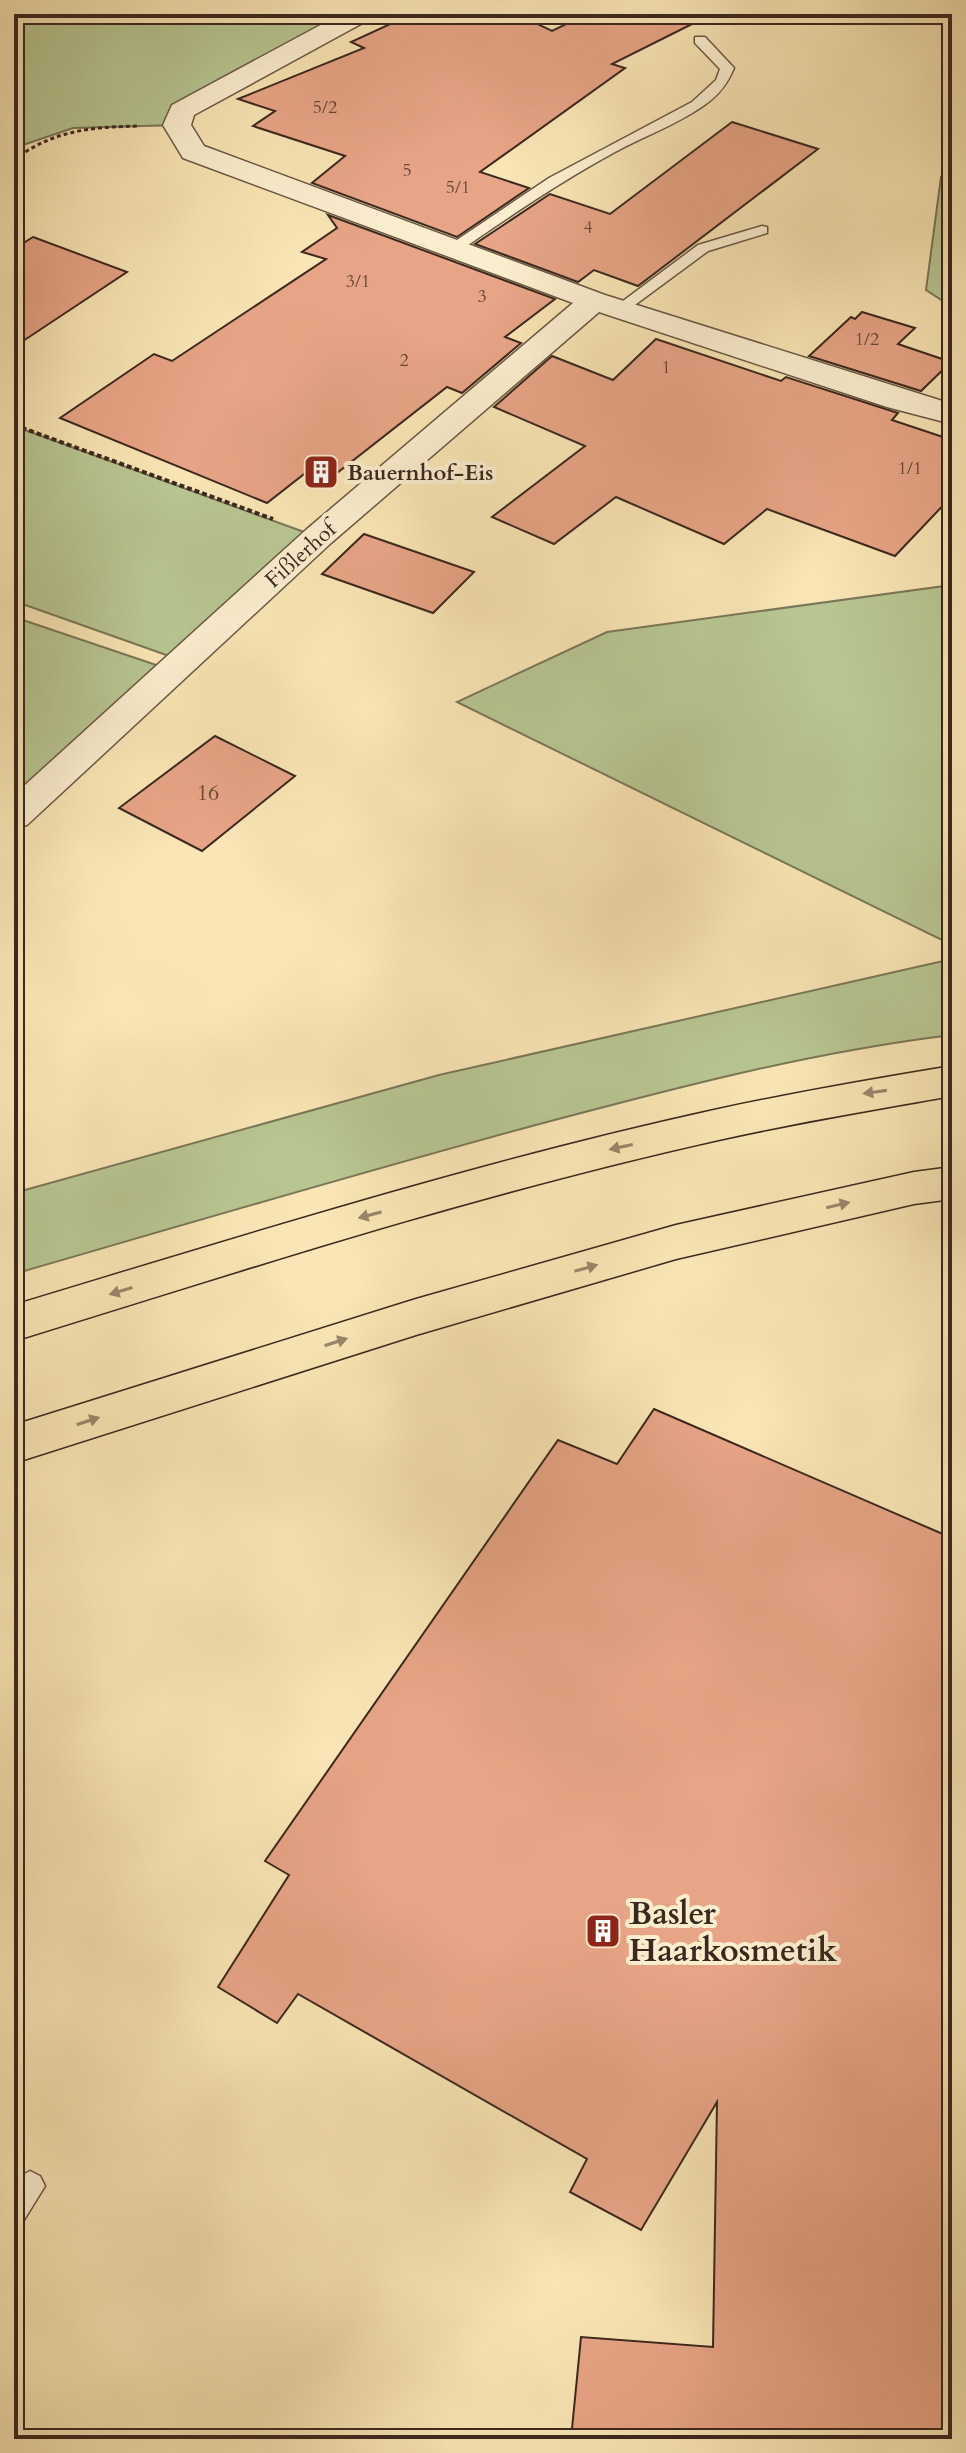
<svg xmlns="http://www.w3.org/2000/svg" width="966" height="2453" font-family="Cardo,serif">
	<style>
		.green { fill: #b8c692; stroke: #7a7758; stroke-width: 2 }
		.building { fill: #e7a486; stroke: #3b281e; stroke-width: 2 }
		.lines { fill: none; stroke-linecap: round; stroke-linejoin: round }
		.service-casing { stroke: #6a5744; stroke-width: 3 }
		.minor-casing { stroke: #6a5744; stroke-width: 3 }
		.trunk-casing { stroke: #3b281e; stroke-width: 3 }
		.path-far1 { stroke: #3b281e; stroke-width: 3; stroke-dasharray: 4 3; stroke-linecap: butt }
		.path { stroke: #3b281e; stroke-width: 4; stroke-dasharray: 5 3; stroke-linecap: butt }
		.service { fill: #fbeecf; fill-rule: evenodd }
		.minor { fill: #fbeecf; fill-rule: evenodd }
		.trunk { fill: #f9e5b5; fill-rule: evenodd }
		.oneway { fill: #9a866a }
		.labels { text-anchor: middle; stroke-width: 8; stroke-linejoin: round; paint-order: stroke }
		.far-number-label { font-size: 18px; fill: #664738 }
		.far-poi-label { font-size: 22px; font-weight: bold; fill: #3b281e; stroke: #fbeecf; text-anchor: start }
		.far-street-label { font-size: 22px; fill: #3b281e; stroke: #fbeecf }
		.number-label { font-size: 22px; fill: #664738 }
		.near-poi-label { font-size: 32px; font-weight: bold; fill: #3b281e; stroke: #fbeecf; text-anchor: start }
	</style>
	<rect width="100%" height="100%" fill="#f9e5b5"/>
	<filter id="stains"><feTurbulence type="fractalNoise" baseFrequency=".0025" numOctaves="4"/><feColorMatrix values="0 0 0 0 .2 0 0 0 0 .09 0 0 0 0 .02 0 0 0 .5 -.17"/></filter>
	<radialGradient id="worn" r=".72"><stop offset=".6" stop-color="#630" stop-opacity="0"/><stop offset="1" stop-color="#630" stop-opacity=".3"/></radialGradient>
	<g class="green">
		<path d="M14 14H361L177 125 73 128 14 148Z"/>
		<path d="M941 177 952 179V307L926 290Z"/>
		<path d="M14 426 304 532 172 657 14 601Z"/>
		<path d="M952 585V945L457 702 607 632Z"/>
		<path d="M14 617 165 668 14 816Z"/>
		<path d="M952 959V1035C810 1052 671 1089 532 1126 359 1173 186 1224 14 1274V1193L439 1075Z"/>
	</g>
	<g class="building">
		<path d="M412 14H496L515 22 525 18 552 31 587 14H712L612 64 625 68 480 172 529 188 457 237 312 183 345 156 253 126 275 111 238 99 364 48 351 42Z"/>
		<path d="M732 122 818 149 638 286 594 270 578 282 475 244 550 194 610 214Z"/>
		<path d="M328 215 555 299 505 337 521 343 462 393 447 387 328 480 308 471 267 503 60 418 154 354 172 361 326 259 302 252 337 228Z"/>
		<path d="M33 237 127 272 14 347V249Z"/>
		<path d="M862 312 915 328 898 344 951 362 921 391 809 356 851 317 855 319Z"/>
		<path d="M656 339 781 381 786 377 898 413 892 420 952 440V496L895 556 767 509 724 544 616 497 554 544 492 517 585 446 494 407 552 356 613 380Z"/>
		<path d="M364 534 474 572 433 613 322 574Z"/>
		<path d="M215 736 295 776 202 851 119 808Z"/>
		<path d="M654 1409 952 1538V2439H571L581 2337 713 2347 717 2102 641 2230 570 2192 587 2159 298 1994 277 2023 218 1987 289 1875 265 1861 558 1440 617 1464Z"/>
	</g>
	<g class="lines">
		<defs>
			<g id="service">
				<path d="M695 37H705L734 68C727 85 718 96 703 106 676 125 644 136 615 152 560 182 510 216 458 252H448V246L549 178 692 102 716 80 720 69 695 43Z"/>
				<path d="M762 226 767 227V233L708 251 624 313 619 315 611 310 698 245Z"/>
				<path d="M30 2171 40 2176 45 2186 24 2220 14 2225C14 2204 8 2181 30 2171Z"/>
			</g>
			<path id="minor" d="M341 14H374L370 19 194 115 191 125 204 146 605 295 952 404V424L887 407 599 312 331 543 27 825 14 828V795L307 529 573 303 183 158 163 125 172 105Z"/>
			<g id="trunk">
				<path d="M952 1066V1096C872 1110 793 1123 714 1141 477 1194 246 1269 14 1341V1305C246 1235 477 1162 714 1110 793 1093 872 1079 952 1066Z"/>
				<path d="M952 1167V1199L914 1204 676 1259 416 1335 14 1463V1425L416 1299 676 1225 914 1172Z"/>
			</g>
		</defs>
		<use href="#service" class="service-casing"/>
		<use href="#minor" class="minor-casing"/>
		<use href="#trunk" class="trunk-casing"/>
		<g class="path-far1">
			<path d="M14 160C53 130 92 127 140 126"/>
			<path d="M14 425 19 427"/>
		</g>
		<path class="path" d="M14 425 273 519"/>
		<use href="#service" class="service"/>
		<use href="#minor" class="minor"/>
		<use href="#trunk" class="trunk"/>
	</g>
	<defs><path id="oneway-solid" d="M-6-.8H1V-3.2L6.5 0L1 3.2V.8H-6Z" transform="scale(2)"/></defs>
	<g class="oneway">
		<use href="#oneway-solid" transform="translate(875 1092) rotate(172)"/>
		<use href="#oneway-solid" transform="translate(621 1147) rotate(168)"/>
		<use href="#oneway-solid" transform="translate(838 1205) rotate(-13)"/>
		<use href="#oneway-solid" transform="translate(370 1215) rotate(165)"/>
		<use href="#oneway-solid" transform="translate(586 1268) rotate(-16)"/>
		<use href="#oneway-solid" transform="translate(121 1291) rotate(163)"/>
		<use href="#oneway-solid" transform="translate(336 1342) rotate(-18)"/>
		<use href="#oneway-solid" transform="translate(88 1421) rotate(-18)"/>
	</g>
	<defs>
		<symbol id="building-square" viewBox="-11 -11 22 22"><rect x="-9" y="-9" width="18" height="18" rx="4" fill="#8f2418" stroke="#fbeecf"/><path d="M-4-6H4V6H1V3H-1V6H-4ZM-2.5-4.3h1.7v1.8h-1.7ZM.8-4.3h1.7v1.8H.8ZM-2.5-1h1.7V.8h-1.7ZM.8-1h1.7V.8H.8Z" fill="#fff"/></symbol>
	</defs>
	<g fill-rule="evenodd">
		<use href="#building-square" x="301" y="452" width="40" height="40"/>
		<use href="#building-square" x="583" y="1911" width="40" height="40"/>
	</g>
	<g class="labels">
		<g class="far-number-label">
			<text x="325" y="113">5/2</text>
			<text x="407" y="176">5</text>
			<text x="458" y="193">5/1</text>
			<text x="588" y="233">4</text>
			<text x="358" y="287">3/1</text>
			<text x="482" y="302">3</text>
			<text x="867" y="345">1/2</text>
			<text x="404" y="366">2</text>
			<text x="666" y="373">1</text>
			<text x="910" y="474">1/1</text>
		</g>
		<g class="far-poi-label">
			<text x="347" y="480">Bauernhof-Eis</text>
		</g>
		<g class="far-street-label">
			<text transform="translate(300 554) rotate(-42)" y="8">Fißlerhof</text>
		</g>
		<g class="number-label">
			<text x="208" y="800">16</text>
		</g>
		<g class="near-poi-label">
			<text x="629" y="1924">Basler<tspan x="629" dy="37">Haarkosmetik</tspan></text>
		</g>
	</g>
	<rect width="966" height="2453" fill="none" stroke="#f9e5b5" stroke-width="48"/>
	<rect x="16" y="16" width="934" height="2421" fill="none" stroke="#3b281e" stroke-width="4"/>
	<rect x="24" y="24" width="918" height="2405" fill="none" stroke="#3b281e" stroke-width="2"/>
	<rect width="100%" height="100%" filter="url(#stains)"/>
	<rect width="100%" height="100%" fill="url(#worn)"/>
</svg>
